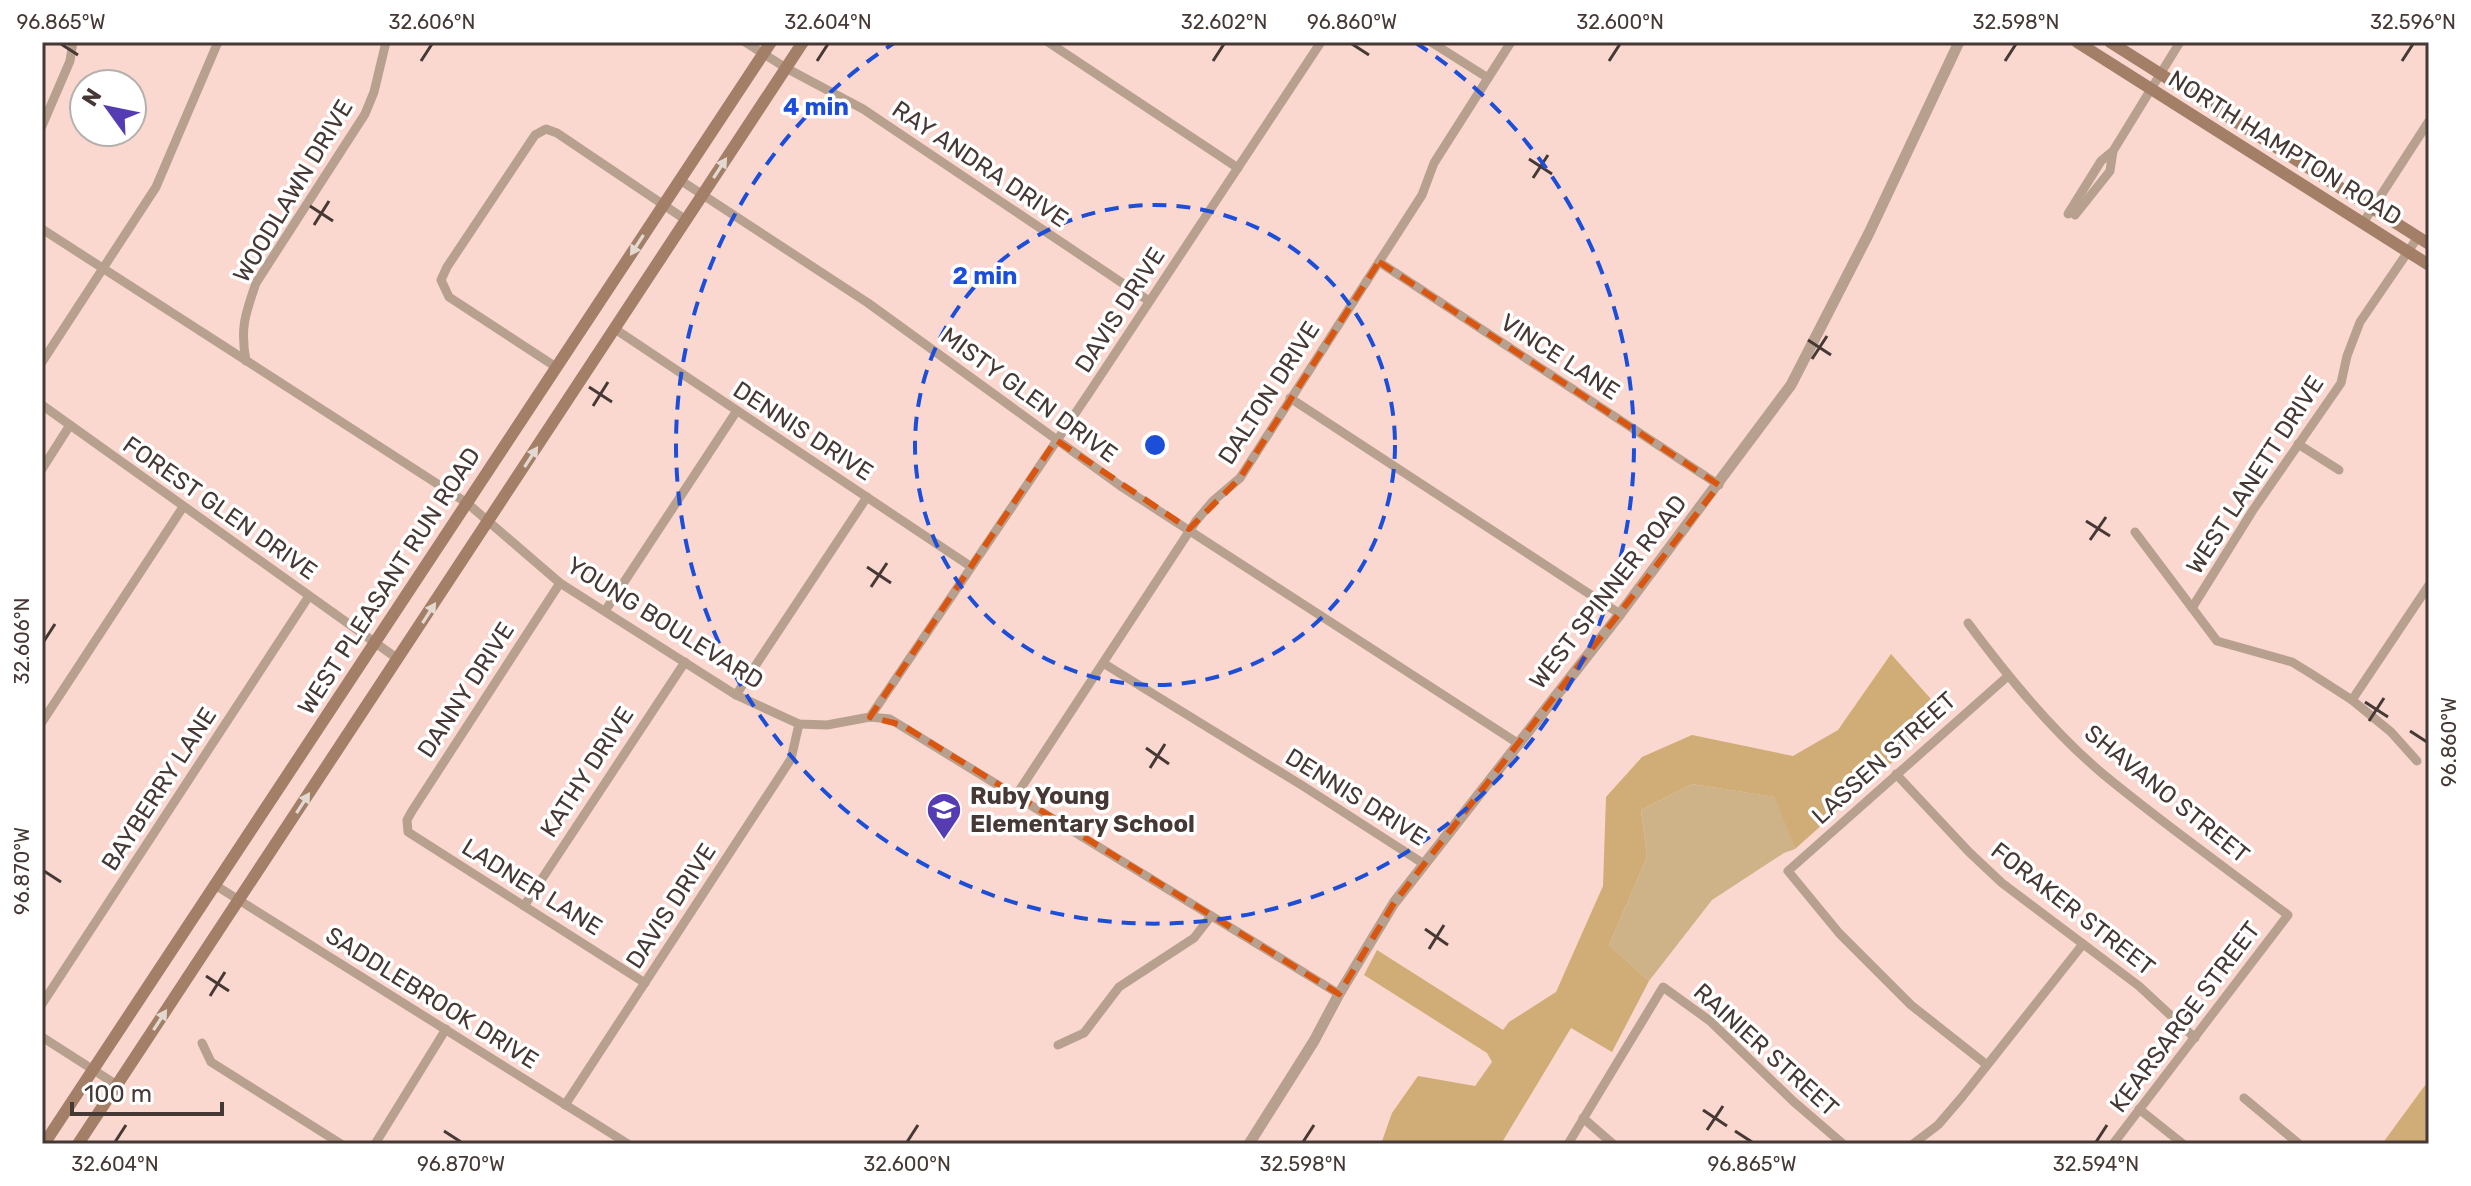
<svg xmlns="http://www.w3.org/2000/svg" width="2471" height="1186" font-family="Rubik,sans-serif">
	<style>
		.green { fill: #cfb388 }
		.forest { fill: #d0ac76 }
		.lines { fill: none; stroke-linecap: round; stroke-linejoin: round }
		.minor { stroke: #b8a08f; stroke-width: 9 }
		.tertiary { stroke: #b8a08f; stroke-width: 11 }
		.secondary { stroke: #a37f67; stroke-width: 12 }
		.oneway { fill: #e3d9d1 }
		.marked { fill: none; stroke: #d85610; stroke-width: 6; stroke-dasharray: 16 10; stroke-linejoin: round }
		.ticks { fill: none; stroke: #463935; stroke-width: 3 }
		.ring { fill: none; stroke: #1d4ed8; stroke-width: 4; stroke-dasharray: 14 10 }
		.labels { text-anchor: middle; stroke-width: 7; stroke-linejoin: round; paint-order: stroke }
		.street-label { font-size: 24px; fill: #463935; stroke: #fff }
		.poi-label { font-size: 24px; font-weight: bold; fill: #463935; stroke: #fff; text-anchor: start }
		.centre { fill: #1d4ed8; stroke: #fff; stroke-width: 4 }
		.ring-label { font-size: 24px; text-anchor: middle; font-weight: bold; fill: #1d4ed8; stroke: #fff; stroke-width: 7; stroke-linejoin: round; paint-order: stroke }
		.neatline { fill: none; stroke: #463935; stroke-width: 3 }
		.ticks-label { font-size: 20px; text-anchor: middle; fill: #463935 }
	</style>
	<rect width="100%" height="100%" fill="#fad8d0"/>
	<path class="green" d="M1692 784 1776 797 1795 849 1784 853 1712 900 1649 981 1609 945 1647 857 1641 810Z"/>
	<g class="forest">
		<path d="M1891 654 1945 715 1795 849 1775 797 1692 784 1641 810 1647 857 1609 945 1649 981 1612 1052 1571 1028 1501 1144H1381L1392 1113 1418 1076 1475 1086 1492 1062 1487 1053 1364 975 1377 950 1503 1030 1509 1022 1556 992 1603 886 1606 797 1642 757 1692 735 1793 756 1838 730Z"/>
		<path d="M2429 1081V1144H2382L2423 1088Z"/>
	</g>
	<g class="lines">
		<g class="minor">
			<path d="M745 42 786 68 863 109 1149 301"/>
			<path d="M1048 42 1238 168"/>
			<path d="M1431 42 1488 78"/>
			<path d="M42 126 70 61 73 42"/>
			<path d="M680 180 868 303 1122 487 1519 744"/>
			<path d="M2068 214 2101 161 2113 151 2180 42"/>
			<path d="M2075 215 2110 171 2113 151"/>
			<path d="M2363 223 2429 121"/>
			<path d="M42 229 467 503 560 583 736 695 799 724 827 725 870 717 890 719 1339 994"/>
			<path d="M1379 262 1719 485"/>
			<path d="M615 329 970 566"/>
			<path d="M246 361C240 328 245 315 256 283L365 114 374 92 386 42"/>
			<path d="M42 362 156 187 218 42"/>
			<path d="M556 367 449 297 441 280 447 267 535 135 546 129 557 133 686 220"/>
			<path d="M1290 398 1620 614"/>
			<path d="M42 405 398 659"/>
			<path d="M2298 444 2339 470"/>
			<path d="M42 469 70 425"/>
			<path d="M2135 532 2217 641 2292 662 2310 673 2352 700 2391 732 2417 761"/>
			<path d="M560 583 412 811 407 820 408 832 645 983"/>
			<path d="M2192 608 2253 510 2341 383 2347 356 2360 322 2418 237"/>
			<path d="M605 611 736 412"/>
			<path d="M1968 623C2008 677 2052 731 2103 774 2162 823 2226 868 2288 915L2113 1144"/>
			<path d="M1103 663 1303 786 1424 864"/>
			<path d="M736 695 867 497"/>
			<path d="M2352 700 2429 585"/>
			<path d="M870 717 1089 393 1321 42"/>
			<path d="M42 722 183 507"/>
			<path d="M1896 774 1969 852 2002 883 2139 986 2195 1038"/>
			<path d="M1017 794 1196 521 1213 501 1240 478 1422 195 1434 163 1511 42"/>
			<path d="M215 885 628 1144"/>
			<path d="M524 906 685 662"/>
			<path d="M42 1004 309 596"/>
			<path d="M42 1037 117 1085"/>
			<path d="M202 1043 211 1062 341 1144"/>
			<path d="M1058 1045 1084 1033 1119 987 1194 938 1211 916"/>
			<path d="M1987 1065 1911 1005 1839 933 1788 871 2008 676"/>
			<path d="M2244 1098 2299 1144"/>
			<path d="M565 1105 791 759 799 724"/>
			<path d="M2139 1109 2183 1144"/>
			<path d="M1583 1118 1613 1144"/>
			<path d="M375 1144 446 1029"/>
			<path d="M1568 1144 1663 987 1710 1021 1793 1101 1843 1144"/>
			<path d="M1913 1144 1938 1125 1962 1097 2083 944"/>
		</g>
		<path class="tertiary" d="M1249 1144 1314 1041 1339 994 1394 903 1620 614 1791 385 1869 233 1959 42"/>
		<g class="secondary">
			<path d="M2077 42 2429 265"/>
			<path d="M2110 42 2429 244"/>
			<path d="M44 1144 771 42"/>
			<path d="M78 1144 803 42"/>
		</g>
	</g>
	<defs><path id="oneway-solid" d="M-6-.8H1V-3.2L6.5 0L1 3.2V.8H-6Z" transform="scale(2)"/></defs>
	<g class="oneway">
		<use href="#oneway-solid" transform="translate(720 168) rotate(-57)"/>
		<use href="#oneway-solid" transform="translate(637 245) rotate(123)"/>
		<use href="#oneway-solid" transform="translate(531 457) rotate(-57)"/>
		<use href="#oneway-solid" transform="translate(429 613) rotate(-57)"/>
		<use href="#oneway-solid" transform="translate(303 803) rotate(-57)"/>
		<use href="#oneway-solid" transform="translate(160 1020) rotate(-57)"/>
	</g>
	<path class="marked" d="M1379 262 1719 485 1394 903 1339 994 902 725 870 717 1056 440 1189 529 1240 478Z"/>
	<path class="ticks" d="M61 44 78 55M1352 44 1369 55M421 61 432 44M817 61 828 44M1213 61 1224 44M1609 61 1620 44M2005 61 2016 44M2402 61 2413 44M1529 159 1552 174M1533 178 1548 155M310 206 333 221M314 225 329 201M1808 340 1831 355M1812 359 1827 336M589 387 612 402M593 406 608 382M2086 521 2110 536M2090 540 2106 517M867 567 891 583M871 587 887 563M44 641 55 624M2365 702 2388 717M2369 721 2384 698M2410 731 2427 742M1146 748 1169 764M1150 768 1165 744M44 871 61 882M1425 929 1448 945M1429 949 1444 925M206 976 229 991M210 996 225 972M1703 1110 1727 1126M1707 1130 1723 1106M444 1131 461 1142M1735 1131 1752 1142M115 1142 126 1125M907 1142 918 1125M1303 1142 1314 1125M2096 1142 2107 1125"/>
	<g class="ring">
		<circle cx="1155" cy="445" r="240"/>
		<path d="M1416 43A479 479 0 1 1 894 43"/>
	</g>
	<defs>
		<symbol id="school-pin" viewBox="-11 -11 22 30"><path d="M0 17L-7.5 6A9.5 9.5 0 1 1 7.5 6Z" fill="#553cb3" stroke="#fff"/><path d="M0-5L7-2L0 1L-7-2ZM-4 1L0 2.5L4 1V4Q0 6-4 4Z" fill="#fff"/></symbol>
	</defs>
	<g fill-rule="evenodd">
		<use href="#school-pin" x="924" y="790" width="40" height="54"/>
	</g>
	<g class="labels">
		<g class="street-label">
			<text transform="translate(2285 148) rotate(32)" y="8">NORTH HAMPTON ROAD</text>
			<text transform="translate(980 164) rotate(34)" y="8">RAY ANDRA DRIVE</text>
			<text transform="translate(293 191) rotate(-59)" y="8">WOODLAWN DRIVE</text>
			<text transform="translate(1120 310) rotate(-57)" y="8">DAVIS DRIVE</text>
			<text transform="translate(1560 357) rotate(33)" y="8">VINCE LANE</text>
			<text transform="translate(1269 393) rotate(-57)" y="8">DALTON DRIVE</text>
			<text transform="translate(1029 395) rotate(36)" y="8">MISTY GLEN DRIVE</text>
			<text transform="translate(803 431) rotate(33)" y="8">DENNIS DRIVE</text>
			<text transform="translate(2255 475) rotate(-57)" y="8">WEST LANETT DRIVE</text>
			<text transform="translate(220 508) rotate(35)" y="8">FOREST GLEN DRIVE</text>
			<text transform="translate(389 581) rotate(-57)" y="8">WEST PLEASANT RUN ROAD</text>
			<text transform="translate(1608 592) rotate(-52)" y="8">WEST SPINNER ROAD</text>
			<text transform="translate(665 623) rotate(32)" y="8">YOUNG BOULEVARD</text>
			<text transform="translate(466 690) rotate(-57)" y="8">DANNY DRIVE</text>
			<text transform="translate(1884 758) rotate(-42)" y="8">LASSEN STREET</text>
			<text transform="translate(587 772) rotate(-57)" y="8">KATHY DRIVE</text>
			<text transform="translate(159 789) rotate(-57)" y="8">BAYBERRY LANE</text>
			<text transform="translate(2167 794) rotate(39)" y="8">SHAVANO STREET</text>
			<text transform="translate(1356 797) rotate(32)" y="8">DENNIS DRIVE</text>
			<text transform="translate(532 887) rotate(32)" y="8">LADNER LANE</text>
			<text transform="translate(671 906) rotate(-57)" y="8">DAVIS DRIVE</text>
			<text transform="translate(2073 909) rotate(38)" y="8">FORAKER STREET</text>
			<text transform="translate(432 998) rotate(32)" y="8">SADDLEBROOK DRIVE</text>
			<text transform="translate(2185 1017) rotate(-53)" y="8">KEARSARGE STREET</text>
			<text transform="translate(1766 1050) rotate(42)" y="8">RAINIER STREET</text>
		</g>
		<g class="poi-label">
			<text x="970" y="804">Ruby Young<tspan x="970" dy="28">Elementary School</tspan></text>
		</g>
	</g>
	<circle cx="1155" cy="445" r="12" class="centre"/>
	<g class="ring-label">
		<text x="816" y="115">4 min</text>
		<text x="985" y="284">2 min</text>
	</g>
	<rect width="2471" height="1186" fill="none" stroke="#ffffff" stroke-width="88"/>
	<g transform="translate(108 108) rotate(303)"><circle r="38" fill="#ffffff" stroke="#b5b0ae" stroke-width="2"/>
	<path d="M0-6L14 30L0 20L-14 30Z" fill="#553cb3"/>
	<text y="-12" font-size="22" font-weight="bold" text-anchor="middle" fill="#463935">N</text>
	</g>
	<path d="M72 1102v12h150v-12" fill="none" stroke="#463935" stroke-width="4"/>
	<text x="84" y="1102" font-size="24" fill="#463935" stroke="#ffffff" stroke-width="6" paint-order="stroke">100 m</text>
	<rect x="44" y="44" width="2383" height="1098" class="neatline"/>
	<g class="ticks-label">
		<text x="61" y="29">96.865°W</text>
		<text x="432" y="29">32.606°N</text>
		<text x="828" y="29">32.604°N</text>
		<text x="1224" y="29">32.602°N</text>
		<text x="1352" y="29">96.860°W</text>
		<text x="1620" y="29">32.600°N</text>
		<text x="2016" y="29">32.598°N</text>
		<text x="2413" y="29">32.596°N</text>
		<text transform="translate(22 641) rotate(-90)" y="7">32.606°N</text>
		<text transform="translate(2449 742) rotate(-90)" y="7">96.860°W</text>
		<text transform="translate(22 871) rotate(-90)" y="7">96.870°W</text>
		<text x="115" y="1171">32.604°N</text>
		<text x="461" y="1171">96.870°W</text>
		<text x="907" y="1171">32.600°N</text>
		<text x="1303" y="1171">32.598°N</text>
		<text x="1752" y="1171">96.865°W</text>
		<text x="2096" y="1171">32.594°N</text>
	</g>
</svg>
